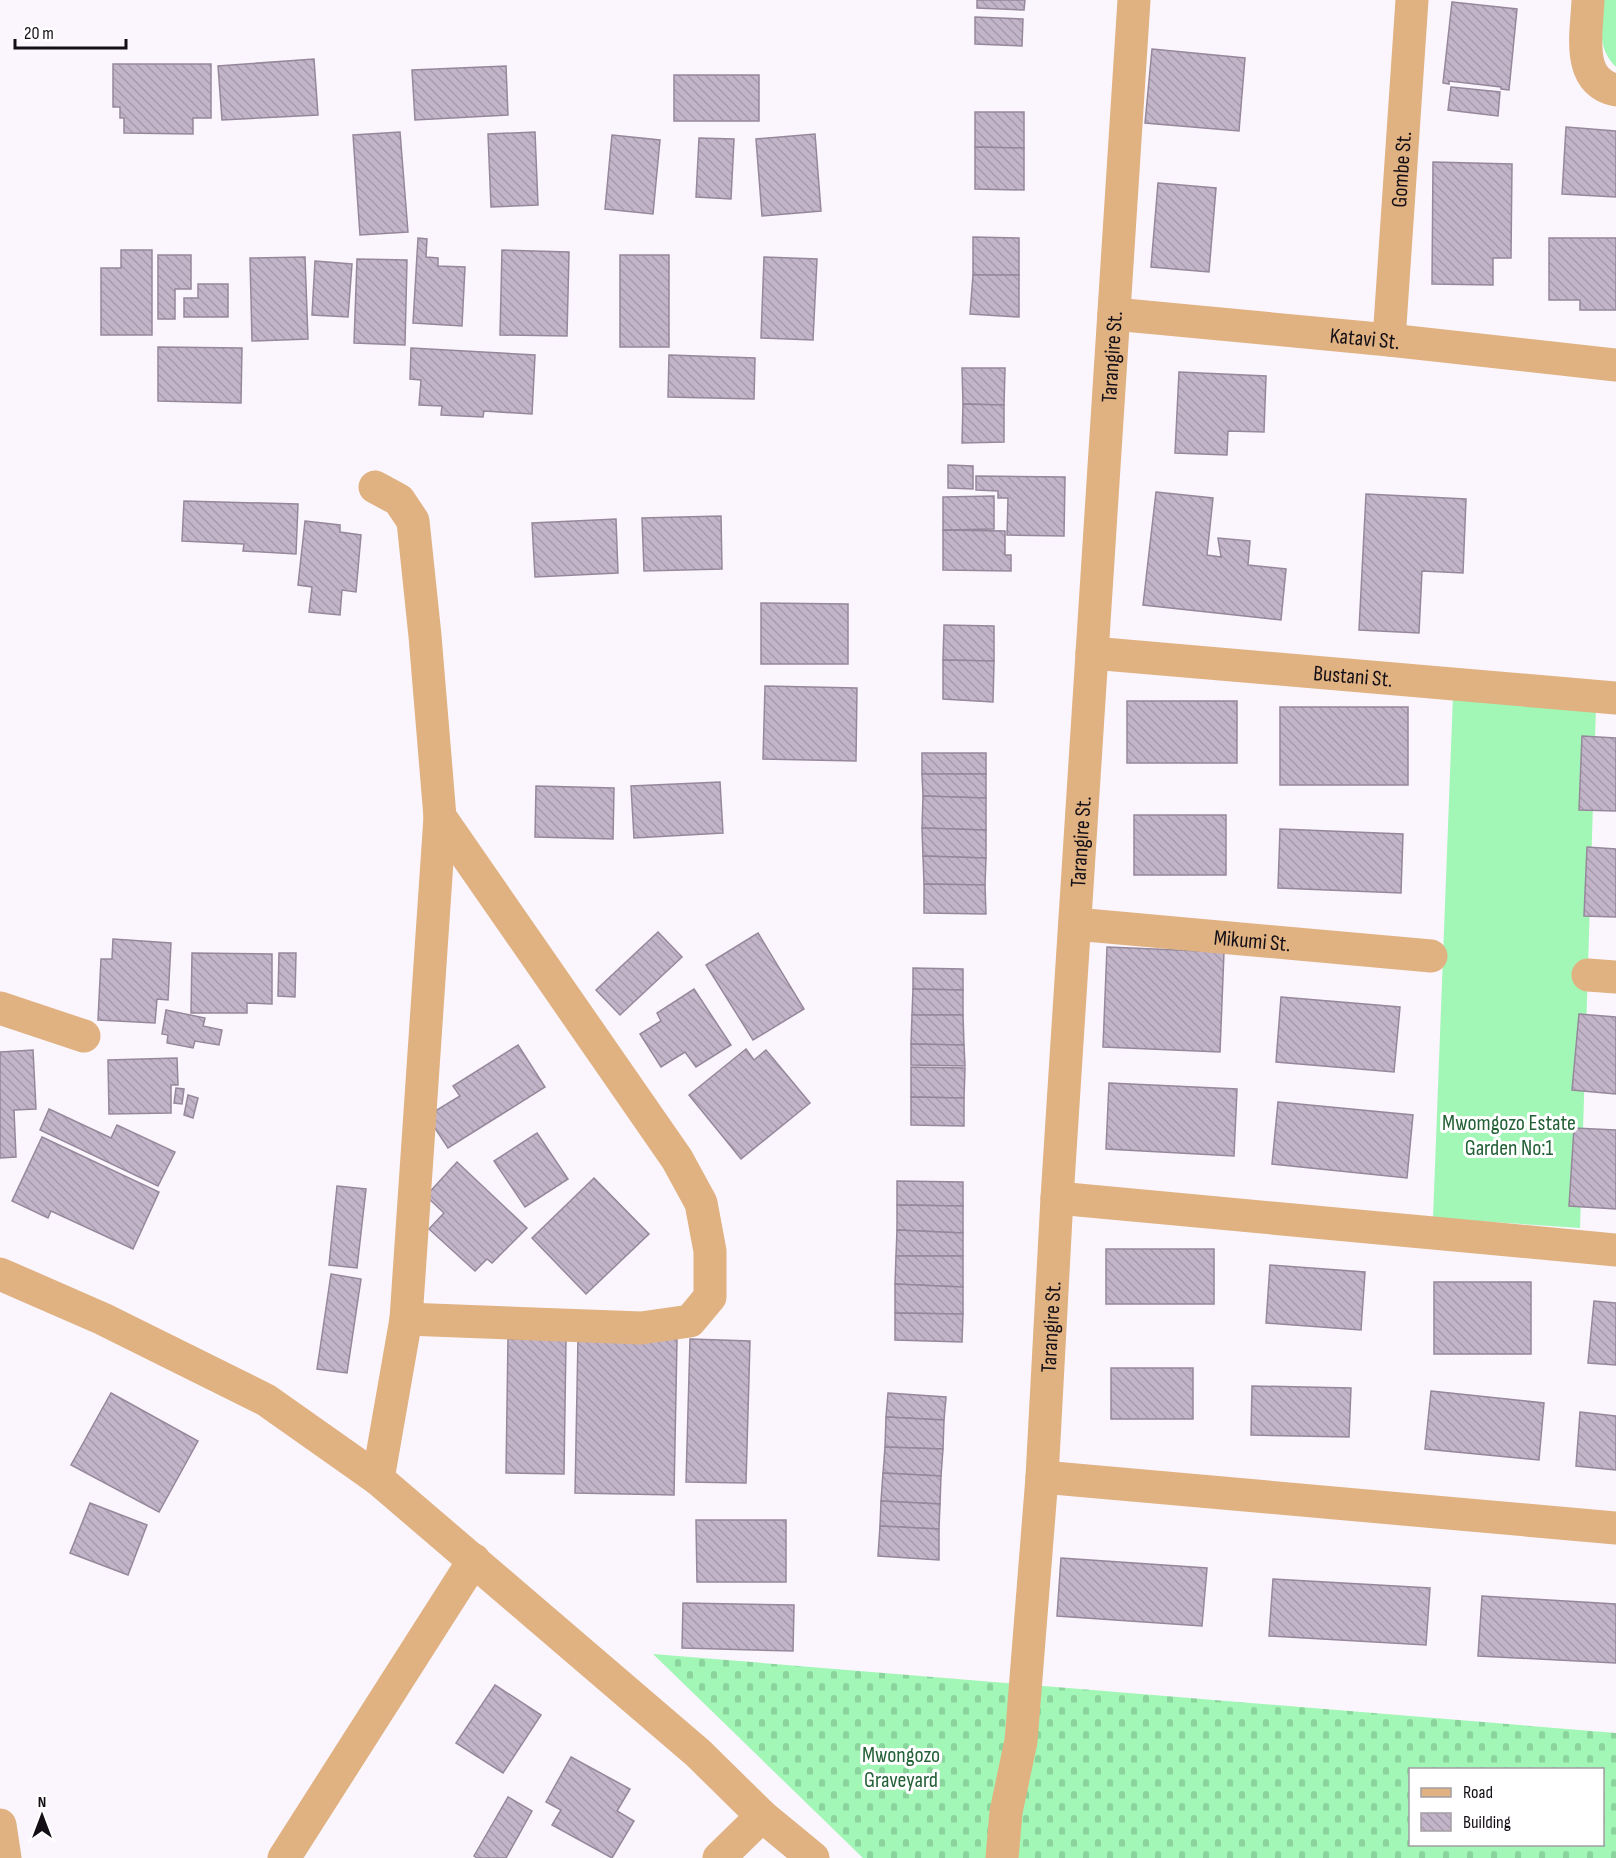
<svg xmlns="http://www.w3.org/2000/svg" width="1616" height="1858" font-family="'Sofia Sans Condensed',sans-serif">
	<style>
		.cemetery { fill: url(#cemetery-stones); fill-rule: evenodd }
		.garden { fill: #a2f7b6 }
		.building { fill: url(#building-back-hatch); stroke: #96889b; stroke-width: 1.5 }
		.lines { fill: none; stroke-linecap: round; stroke-linejoin: round }
		.minor { stroke: #e0b181; stroke-width: 33 }
		.labels { text-anchor: middle; stroke-width: 6; stroke-linejoin: round; paint-order: stroke }
		.street-label { font-size: 22px; fill: #140f16; stroke: #fff }
		.park-label { font-size: 22px; fill: #236036; stroke: #fff }
	</style>
	<defs>
		<pattern id="cemetery-stones" width="16" height="16" patternUnits="userSpaceOnUse" patternTransform="scale(1.5)"><rect width="16" height="16" fill="#a2f7b6"/><path d="M2 7V4a2 2 0 0 1 4 0v3zM10 15v-3a2 2 0 0 1 4 0v3z" fill="#8bd39c"/></pattern>
		<pattern id="building-back-hatch" width="6" height="6" patternUnits="userSpaceOnUse" patternTransform="scale(1.5)"><rect width="6" height="6" fill="#c3b5c9"/><path d="M-1 5l2 2M0 0l6 6M5-1l2 2" fill="none" stroke="#a79aac"/></pattern>
	</defs>
	<rect width="100%" height="100%" fill="#fbf5fd"/>
	<path class="cemetery" d="M653 1654 1616 1733V1858H863ZM1410 1770H1602V1844H1410Z"/>
	<g class="garden">
		<path d="M1604 0H1616V67C1596 47 1602 26 1604 0Z"/>
		<path d="M1453 695 1596 706 1580 1228 1433 1218Z"/>
	</g>
	<g class="building">
		<path d="M977 0H1025L1024 10 977 8Z"/>
		<path d="M1452 2 1517 9 1509 90 1501 89V87L1449 81V84L1443 83Z"/>
		<path d="M975 17 1023 19 1022 46 975 44Z"/>
		<path d="M1152 49 1245 58 1239 131 1145 123Z"/>
		<path d="M314 59 318 115 222 120 218 66Z"/>
		<path d="M113 64H211V118H193V134L124 133V118H120V107H113Z"/>
		<path d="M506 66 508 115 415 120 412 70Z"/>
		<rect x="674" y="75" width="85" height="46"/>
		<path d="M1451 87 1500 92 1498 116 1448 110Z"/>
		<path d="M975 112H1024V148L975 147Z"/>
		<path d="M1566 127 1616 131V197L1562 194Z"/>
		<path d="M400 132 408 232 360 235 353 135Z"/>
		<path d="M535 132 538 205 491 207 488 134Z"/>
		<path d="M815 134 821 211 762 216 756 139Z"/>
		<path d="M612 135 660 140 653 214 605 209Z"/>
		<path d="M699 138 734 139 731 199 696 197Z"/>
		<path d="M975 147 1024 148V190L975 189Z"/>
		<path d="M1433 162 1512 164 1511 258H1493V285L1432 284Z"/>
		<path d="M1158 183 1216 188 1209 272 1151 267Z"/>
		<path d="M973 237 1019 238V275H973Z"/>
		<path d="M418 238 427 239 426 257 438 258V266L465 267 462 326 413 323Z"/>
		<path d="M1549 238H1616V310H1580V300H1549Z"/>
		<path d="M121 250H152V335H101V268H121Z"/>
		<path d="M502 250 569 252 567 336 500 335Z"/>
		<path d="M158 255H191V289H175V319H158Z"/>
		<rect x="620" y="255" width="49" height="92"/>
		<path d="M305 257 308 339 252 341 250 258Z"/>
		<path d="M764 257 817 259 813 340 761 338Z"/>
		<path d="M357 259 407 260 405 345 354 343Z"/>
		<path d="M315 261 352 264 348 317 312 315Z"/>
		<path d="M973 275H1019V317L970 314Z"/>
		<path d="M198 284H228V317H184V298H198Z"/>
		<path d="M158 347 242 348 241 403 158 401Z"/>
		<path d="M411 348 535 355 532 414 484 411 483 417 441 415 442 406 419 405 421 380 410 379Z"/>
		<path d="M669 355 755 358 754 399 668 397Z"/>
		<path d="M962 368H1005L1004 405 963 404Z"/>
		<path d="M1179 372 1266 376 1264 432 1228 431 1227 455 1175 453Z"/>
		<path d="M963 404 1004 405V442L962 443Z"/>
		<path d="M948 465 973 466V489L948 488Z"/>
		<path d="M976 476 1065 477 1064 536 1007 535 1008 498H998V491L976 490Z"/>
		<path d="M1156 492 1213 498 1207 555 1221 557 1218 538 1250 541 1248 565 1286 569 1281 620 1143 605Z"/>
		<path d="M1366 494 1466 499 1463 573 1422 571 1419 633 1359 630Z"/>
		<path d="M994 496V529L943 530V497Z"/>
		<path d="M184 501 298 504 296 554 243 551 244 544 182 541Z"/>
		<path d="M721 516 722 569 644 571 642 518Z"/>
		<path d="M616 519 618 573 535 577 532 523Z"/>
		<path d="M305 521 340 525V532L361 535 356 592 342 590 340 615 309 612 312 587 298 585Z"/>
		<path d="M943 530 1005 531V555H1011V571L943 570Z"/>
		<path d="M761 603 848 604V664H761Z"/>
		<path d="M944 625 994 626V661L943 660Z"/>
		<path d="M943 660 994 661 993 702 943 699Z"/>
		<path d="M765 686 857 688 856 761 763 759Z"/>
		<rect x="1127" y="701" width="110" height="62"/>
		<rect x="1280" y="707" width="128" height="78"/>
		<path d="M1582 736 1616 738V811L1579 810Z"/>
		<rect x="922" y="753" width="64" height="21"/>
		<path d="M922 774H986V798L923 796Z"/>
		<path d="M720 782 723 833 634 838 631 786Z"/>
		<path d="M536 786 614 788 613 839 535 837Z"/>
		<path d="M923 796 986 798V830L922 828Z"/>
		<rect x="1134" y="815" width="92" height="60"/>
		<path d="M922 828 986 830V858L923 856Z"/>
		<path d="M1280 829 1403 834 1401 893 1278 888Z"/>
		<path d="M1587 847 1616 849V917L1584 916Z"/>
		<path d="M923 856 986 858 985 885 924 884Z"/>
		<path d="M924 884 985 885 986 914 924 913Z"/>
		<path d="M658 932 682 957 620 1015 596 990Z"/>
		<path d="M758 933 804 1009 753 1040 706 965Z"/>
		<path d="M113 939 171 943 168 1000 157 999 155 1023 98 1020 101 959H112Z"/>
		<path d="M1107 947 1224 952 1220 1052 1103 1047Z"/>
		<path d="M192 953 272 954V1004L247 1003V1013H191Z"/>
		<path d="M279 953H296L295 997 278 996Z"/>
		<path d="M913 968 963 969V990L913 989Z"/>
		<path d="M694 989 731 1045 696 1067 685 1052 661 1067 640 1034 661 1021 657 1013Z"/>
		<path d="M913 989 963 990V1015H912Z"/>
		<path d="M1281 997 1400 1007 1394 1072 1276 1062Z"/>
		<path d="M166 1010 205 1018 203 1026 222 1030 219 1045 195 1041 193 1048 167 1043 168 1035 162 1034Z"/>
		<path d="M1579 1014 1616 1017V1094L1572 1090Z"/>
		<path d="M912 1015H963L964 1045 911 1044Z"/>
		<path d="M911 1044 964 1045 965 1066 911 1065Z"/>
		<path d="M518 1045 545 1087 448 1148 427 1116 460 1096 453 1086Z"/>
		<path d="M746 1049 754 1060 766 1050 810 1103 741 1159 689 1095Z"/>
		<path d="M33 1050 36 1109 14 1110 16 1157 0 1158V1052Z"/>
		<path d="M177 1058 178 1085H171V1113L109 1114 108 1060Z"/>
		<path d="M911 1067 965 1068 964 1098 911 1097Z"/>
		<path d="M1109 1083 1237 1089 1234 1156 1106 1149Z"/>
		<path d="M176 1088 184 1089 182 1104 174 1103Z"/>
		<path d="M188 1095 198 1098 193 1118 184 1115Z"/>
		<path d="M911 1097 964 1098V1126L911 1125Z"/>
		<path d="M1278 1102 1413 1115 1407 1178 1272 1164Z"/>
		<path d="M49 1109 111 1138 117 1125 175 1152 158 1186 40 1130Z"/>
		<path d="M1574 1128 1616 1130V1209L1569 1206Z"/>
		<path d="M537 1133 568 1179 525 1207 494 1161Z"/>
		<path d="M42 1137 159 1192 133 1249 51 1211 48 1218 12 1201Z"/>
		<path d="M457 1162 527 1228 492 1263 487 1259 475 1271 429 1229 444 1213 426 1196Z"/>
		<path d="M594 1178 649 1234 586 1294 532 1238Z"/>
		<path d="M897 1181 963 1182V1206L897 1205Z"/>
		<path d="M337 1186 366 1189 357 1268 329 1265Z"/>
		<path d="M897 1205 963 1206V1233L897 1230Z"/>
		<path d="M897 1230 963 1233V1256H896Z"/>
		<rect x="1106" y="1249" width="108" height="55"/>
		<path d="M896 1256H963V1287L895 1284Z"/>
		<path d="M1270 1265 1365 1272 1361 1330 1266 1323Z"/>
		<path d="M331 1274 361 1279 347 1373 317 1369Z"/>
		<rect x="1434" y="1282" width="97" height="72"/>
		<path d="M895 1284 963 1287V1314L895 1313Z"/>
		<path d="M1594 1301 1616 1303V1365L1588 1363Z"/>
		<path d="M895 1313 963 1314 962 1342 895 1340Z"/>
		<path d="M578 1338 677 1339 674 1495 575 1493Z"/>
		<path d="M508 1339H566L564 1474 506 1473Z"/>
		<path d="M690 1339 750 1341 746 1483 686 1482Z"/>
		<rect x="1111" y="1368" width="82" height="51"/>
		<path d="M1252 1386 1351 1388 1349 1437 1251 1435Z"/>
		<path d="M1431 1391 1544 1403 1539 1460 1425 1449Z"/>
		<path d="M111 1393 198 1441 159 1512 71 1465Z"/>
		<path d="M888 1393 946 1397 944 1420 886 1417Z"/>
		<path d="M1580 1412 1616 1416V1470L1576 1466Z"/>
		<path d="M886 1417 944 1420 943 1449 885 1447Z"/>
		<path d="M885 1447 943 1449 941 1476 883 1473Z"/>
		<path d="M883 1473 941 1476 940 1504 881 1501Z"/>
		<path d="M881 1501 940 1504 939 1529 880 1526Z"/>
		<path d="M90 1503 147 1525 128 1575 70 1553Z"/>
		<path d="M696 1520H786V1582H697Z"/>
		<path d="M880 1526 939 1529V1560L878 1556Z"/>
		<path d="M1061 1558 1207 1568 1202 1626 1057 1616Z"/>
		<path d="M1273 1579 1430 1588 1426 1645 1269 1636Z"/>
		<path d="M1482 1596 1616 1604V1663L1478 1656Z"/>
		<path d="M683 1603 794 1605 793 1651 682 1648Z"/>
		<path d="M495 1685 541 1715 503 1773 456 1743Z"/>
		<path d="M571 1757 630 1789 617 1811 634 1821 612 1858 552 1825 561 1810 546 1802Z"/>
		<path d="M508 1797 532 1811 506 1858H477L474 1856Z"/>
	</g>
	<g class="lines">
		<g class="minor">
			<path d="M1588 0C1587 32 1575 81 1616 90"/>
			<path id="s1" d="M1114 314 1389 340 1616 365"/>
			<path id="s2" d="M1389 340 1412 0"/>
			<path d="M375 487 399 500 413 521 425 636 440 817 406 1319 378 1479"/>
			<path id="s3" d="M1092 653 1616 698"/>
			<path id="s4" d="M1075 924 1431 956"/>
			<path d="M1588 975 1616 977"/>
			<path d="M0 1008 84 1036"/>
			<path d="M1057 1198 1616 1250"/>
			<path d="M0 1274 103 1319 266 1400 378 1479 698 1753 762 1816 813 1858"/>
			<path d="M406 1319 641 1328 690 1321 710 1297V1251L701 1203 677 1159 440 817"/>
			<path d="M1042 1477 1616 1528"/>
			<path d="M0 1825 5 1858"/>
			<path d="M284 1858 474 1560"/>
			<path d="M719 1858 762 1816"/>
			<path id="s5" d="M1002 1858 1006 1812 1021 1741 1042 1477 1057 1198 1134 0"/>
		</g>
	</g>
	<g class="labels">
		<g class="street-label">
			<text dy="8" stroke="none"><textPath href="#s2" startOffset="171">Gombe St.</textPath></text>
			<text dy="8" stroke="none"><textPath href="#s1" startOffset="252">Katavi St.</textPath></text>
			<text dy="8" stroke="none"><textPath href="#s5" startOffset="1506">Tarangire St.</textPath></text>
			<text dy="8" stroke="none"><textPath href="#s3" startOffset="262">Bustani St.</textPath></text>
			<text dy="8" stroke="none"><textPath href="#s5" startOffset="1020">Tarangire St.</textPath></text>
			<text dy="8" stroke="none"><textPath href="#s4" startOffset="178">Mikumi St.</textPath></text>
			<text dy="8" stroke="none"><textPath href="#s5" startOffset="534">Tarangire St.</textPath></text>
		</g>
		<g class="park-label">
			<text x="1509" y="1130">Mwomgozo Estate<tspan x="1509" dy="25">Garden No:1</tspan></text>
			<text x="901" y="1762">Mwongozo<tspan x="901" dy="25">Graveyard</tspan></text>
		</g>
	</g>
	<rect x="1409" y="1768" width="195" height="78" fill="#ffffff" stroke="#a19fa2" stroke-width="1.5"/>
	<rect x="1421" y="1788" width="30" height="9" fill="#e0b181" stroke="#a19fa2" stroke-width="1.5"/>
	<text x="1463" y="1798" font-size="18" fill="#140f16">Road</text>
	<rect x="1421" y="1813" width="30" height="18" fill="url(#building-back-hatch)" stroke="#a19fa2" stroke-width="1.5"/>
	<text x="1463" y="1828" font-size="18" fill="#140f16">Building</text>
	<g transform="translate(42 1816)" stroke="#ffffff" stroke-width="4.5" paint-order="stroke">
	<path d="M0-4.5L10 22L0 15L-10 22Z" fill="#140f16"/>
	<text y="-9" font-size="16" font-weight="bold" text-anchor="middle" fill="#140f16">N</text>
	</g>
	<path d="M15 39v9h111v-9" fill="none" stroke="#140f16" stroke-width="3"/>
	<text x="24" y="39" font-size="18" fill="#140f16" stroke="#ffffff" stroke-width="4.5" paint-order="stroke">20 m</text>
</svg>
